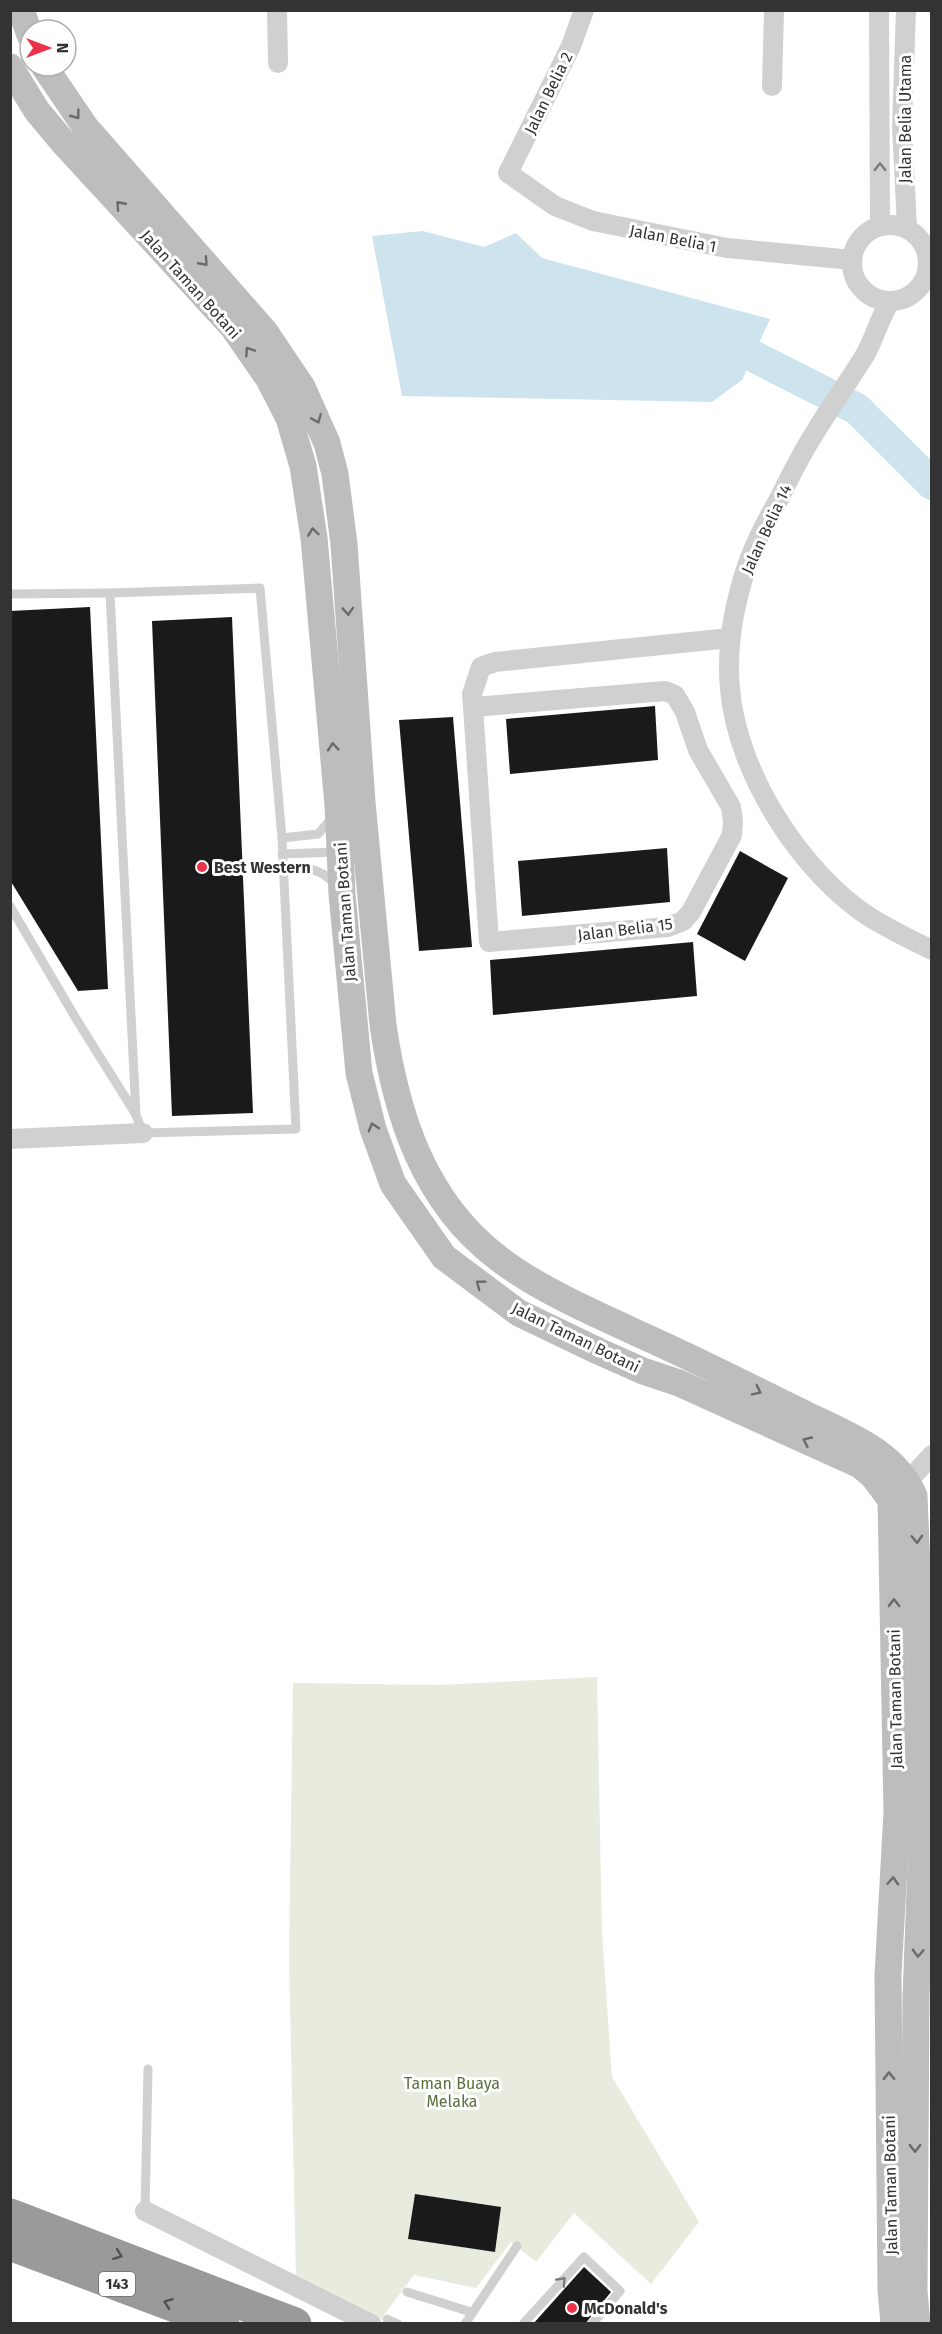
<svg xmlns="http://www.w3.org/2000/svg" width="942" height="2334" font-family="'Fira Sans',sans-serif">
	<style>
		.green { fill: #e7ecde }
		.water { fill: #cde4ef }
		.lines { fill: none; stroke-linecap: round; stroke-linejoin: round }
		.river { stroke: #cde4ef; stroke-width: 32 }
		.building { fill: #1a1a1a }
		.lane { stroke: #d0d0d0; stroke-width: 9 }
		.street { stroke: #d0d0d0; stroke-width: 20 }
		.secondary { stroke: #bdbdbd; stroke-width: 27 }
		.highway { stroke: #9a9a9a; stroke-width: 33 }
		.oneway { stroke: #6a6a6a }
		.oneway2 { stroke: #7a7a7a }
		.oneway3 { stroke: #525252 }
		.poi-dot { fill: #ec324b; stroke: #fff; stroke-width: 2 }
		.labels { text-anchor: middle; stroke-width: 6; stroke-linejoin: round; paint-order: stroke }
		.shield { fill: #fff; stroke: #707070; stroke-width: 1.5 }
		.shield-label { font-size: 15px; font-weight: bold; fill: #333 }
		.street-label { font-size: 16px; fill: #333; stroke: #fff }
		.poi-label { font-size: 16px; font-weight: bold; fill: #333; stroke: #fff; text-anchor: start }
		.park-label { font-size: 16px; fill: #59713d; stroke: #fff }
	</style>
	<rect width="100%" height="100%" fill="#fff"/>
	<path class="green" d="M597 1677 602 1933 612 2077 699 2222 651 2284 574 2213 536 2262 511 2242 476 2288 414 2275 378 2323 296 2278 289 1956 293 1683 441 1685Z"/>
	<path class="water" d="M423 231 484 247 516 233 542 258 770 319 742 380 712 402 402 396 372 236Z"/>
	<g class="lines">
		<path class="river" d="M753 356 857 409 932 484"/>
	</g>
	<g class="building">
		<path d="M90 607 108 989 78 991 10 880V611Z"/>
		<path d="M232 617 253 1113 172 1116 152 621Z"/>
		<path d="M655 706 658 760 510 774 506 719Z"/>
		<path d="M453 717 472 947 419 951 399 720Z"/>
		<path d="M667 848 670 902 522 916 518 861Z"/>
		<path d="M740 851 788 878 745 961 697 934Z"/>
		<path d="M693 942 697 996 493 1015 490 960Z"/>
		<path d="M415 2194 501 2207 495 2252 408 2239Z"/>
		<path d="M584 2267 611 2292 585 2324H533Z"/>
	</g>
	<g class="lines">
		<g class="lane">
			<path d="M260 588 282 838 296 1129 143 1133 136 1115 110 593Z"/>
			<path d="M10 594 110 593"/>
			<path d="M282 838 318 834 332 818"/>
			<path d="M282 854 337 852"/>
			<path d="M282 869C303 867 322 867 335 885"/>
			<path d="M10 906 75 1017 135 1113"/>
			<path d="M145 2211 148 2069"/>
			<path d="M407 2292 471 2312"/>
			<path d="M387 2319 398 2324"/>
			<path d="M465 2324 517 2246"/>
			<path d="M523 2324 584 2257 620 2291 592 2324"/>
		</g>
		<g class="street">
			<path d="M277 10 278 63"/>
			<path d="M584 10 571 46 508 173 555 206 593 221 727 248 852 260"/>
			<path d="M879 10 880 226"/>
			<path d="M906 10 902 126 907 228"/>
			<path d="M772 86 774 10"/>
			<circle cx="890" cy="263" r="38"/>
			<path d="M890 302C879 318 875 338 865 355 848 383 828 410 811 439 799 458 789 479 779 499 768 518 757 539 749 560 735 600 726 646 730 689 737 773 801 873 871 918 891 930 911 940 932 950"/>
			<path d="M473 707 665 691 675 695 685 712 698 750 731 807 733 821 732 835 691 912 683 921 668 927 489 942 473 707 472 694 481 667 495 662 730 638"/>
			<path d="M10 1139 143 1133"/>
			<path d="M899 1491 932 1455"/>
			<path d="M145 2211 371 2324"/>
		</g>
		<g class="secondary">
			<path d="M21 10 30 35"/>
			<path d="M44 66 86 128 265 332 302 387 327 443 335 474 344 544 362 802 383 1025C396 1114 423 1201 498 1258 539 1290 602 1317 650 1339 703 1363 756 1390 809 1416 849 1435 896 1453 914 1496L921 1664 923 1810 916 1998 914 2291 917 2324"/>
			<path d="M10 67 37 111 63 142 233 327 269 379 289 418 303 466 314 538 338 805 342 894 359 1073 373 1129 393 1184 444 1257 519 1313 598 1351 643 1371 679 1383 860 1465 873 1476 891 1500 897 1812 888 1975 891 2289 894 2324"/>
		</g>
		<g class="highway">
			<path d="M10 2215 295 2324"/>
			<path d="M10 2244 223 2324"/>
		</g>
	</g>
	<defs><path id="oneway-chevron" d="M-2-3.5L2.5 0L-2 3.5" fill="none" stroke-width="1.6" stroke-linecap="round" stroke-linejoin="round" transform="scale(1.5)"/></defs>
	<g class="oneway">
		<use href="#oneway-chevron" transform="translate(76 115) rotate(53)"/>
		<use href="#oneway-chevron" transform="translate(120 205) rotate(-132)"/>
		<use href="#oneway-chevron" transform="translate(204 262) rotate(48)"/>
		<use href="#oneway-chevron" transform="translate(249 351) rotate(-124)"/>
		<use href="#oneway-chevron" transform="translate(317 419) rotate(67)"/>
		<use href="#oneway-chevron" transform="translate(313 532) rotate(-98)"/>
		<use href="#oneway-chevron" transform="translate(348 611) rotate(86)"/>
		<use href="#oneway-chevron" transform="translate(333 747) rotate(-95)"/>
		<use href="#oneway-chevron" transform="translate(373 1127) rotate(-107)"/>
		<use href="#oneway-chevron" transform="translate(480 1284) rotate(-143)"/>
		<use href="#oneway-chevron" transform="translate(757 1391) rotate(26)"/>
		<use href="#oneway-chevron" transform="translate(807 1441) rotate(-155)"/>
		<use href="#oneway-chevron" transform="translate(917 1539) rotate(88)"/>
		<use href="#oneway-chevron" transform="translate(894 1603) rotate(-91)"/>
		<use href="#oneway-chevron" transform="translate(893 1881) rotate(-87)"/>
		<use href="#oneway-chevron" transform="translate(918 1953) rotate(92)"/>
		<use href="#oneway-chevron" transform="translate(889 2076) rotate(-91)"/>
		<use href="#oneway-chevron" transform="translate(915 2148) rotate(90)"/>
	</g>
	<g class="oneway2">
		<use href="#oneway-chevron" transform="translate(880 167) rotate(-90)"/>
		<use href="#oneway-chevron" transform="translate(562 2281) rotate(-47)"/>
	</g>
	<g class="oneway3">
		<use href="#oneway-chevron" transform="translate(118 2255) rotate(21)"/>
		<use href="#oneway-chevron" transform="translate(168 2303) rotate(-160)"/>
	</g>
	<g class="poi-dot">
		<circle cx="202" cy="867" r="6"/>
		<circle cx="572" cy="2308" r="6"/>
	</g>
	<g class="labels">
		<rect class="shield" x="99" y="2272" width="36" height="24" rx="4.5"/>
		<g class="shield-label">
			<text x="117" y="2289">143</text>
		</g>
		<g class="street-label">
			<text transform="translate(548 93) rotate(-64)" y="6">Jalan Belia 2</text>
			<text transform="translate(905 119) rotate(-90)" y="6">Jalan Belia Utama</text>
			<text transform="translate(673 238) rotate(11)" y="6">Jalan Belia 1</text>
			<text transform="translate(191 284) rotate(48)" y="6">Jalan Taman Botani</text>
			<text transform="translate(766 529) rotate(-65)" y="6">Jalan Belia 14</text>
			<text transform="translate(345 912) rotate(-94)" y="6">Jalan Taman Botani</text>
			<text transform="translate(625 929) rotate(-7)" y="6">Jalan Belia 15</text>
			<text transform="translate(576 1337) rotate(26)" y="6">Jalan Taman Botani</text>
			<text transform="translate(895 1699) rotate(-91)" y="6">Jalan Taman Botani</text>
			<text transform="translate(890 2185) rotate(-91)" y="6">Jalan Taman Botani</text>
		</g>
		<g class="poi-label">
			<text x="214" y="873">Best Western</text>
			<text x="584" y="2314">McDonald's</text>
		</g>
		<g class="park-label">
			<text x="452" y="2089">Taman Buaya<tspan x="452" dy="18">Melaka</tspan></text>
		</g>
	</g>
	<rect width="942" height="2334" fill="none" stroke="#333333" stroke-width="24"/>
	<g transform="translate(48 48) rotate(90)"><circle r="28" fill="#ffffff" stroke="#adadad" stroke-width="1.5"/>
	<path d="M0-4.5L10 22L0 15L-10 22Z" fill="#ec324b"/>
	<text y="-9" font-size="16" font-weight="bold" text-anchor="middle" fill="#333333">N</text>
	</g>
</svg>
